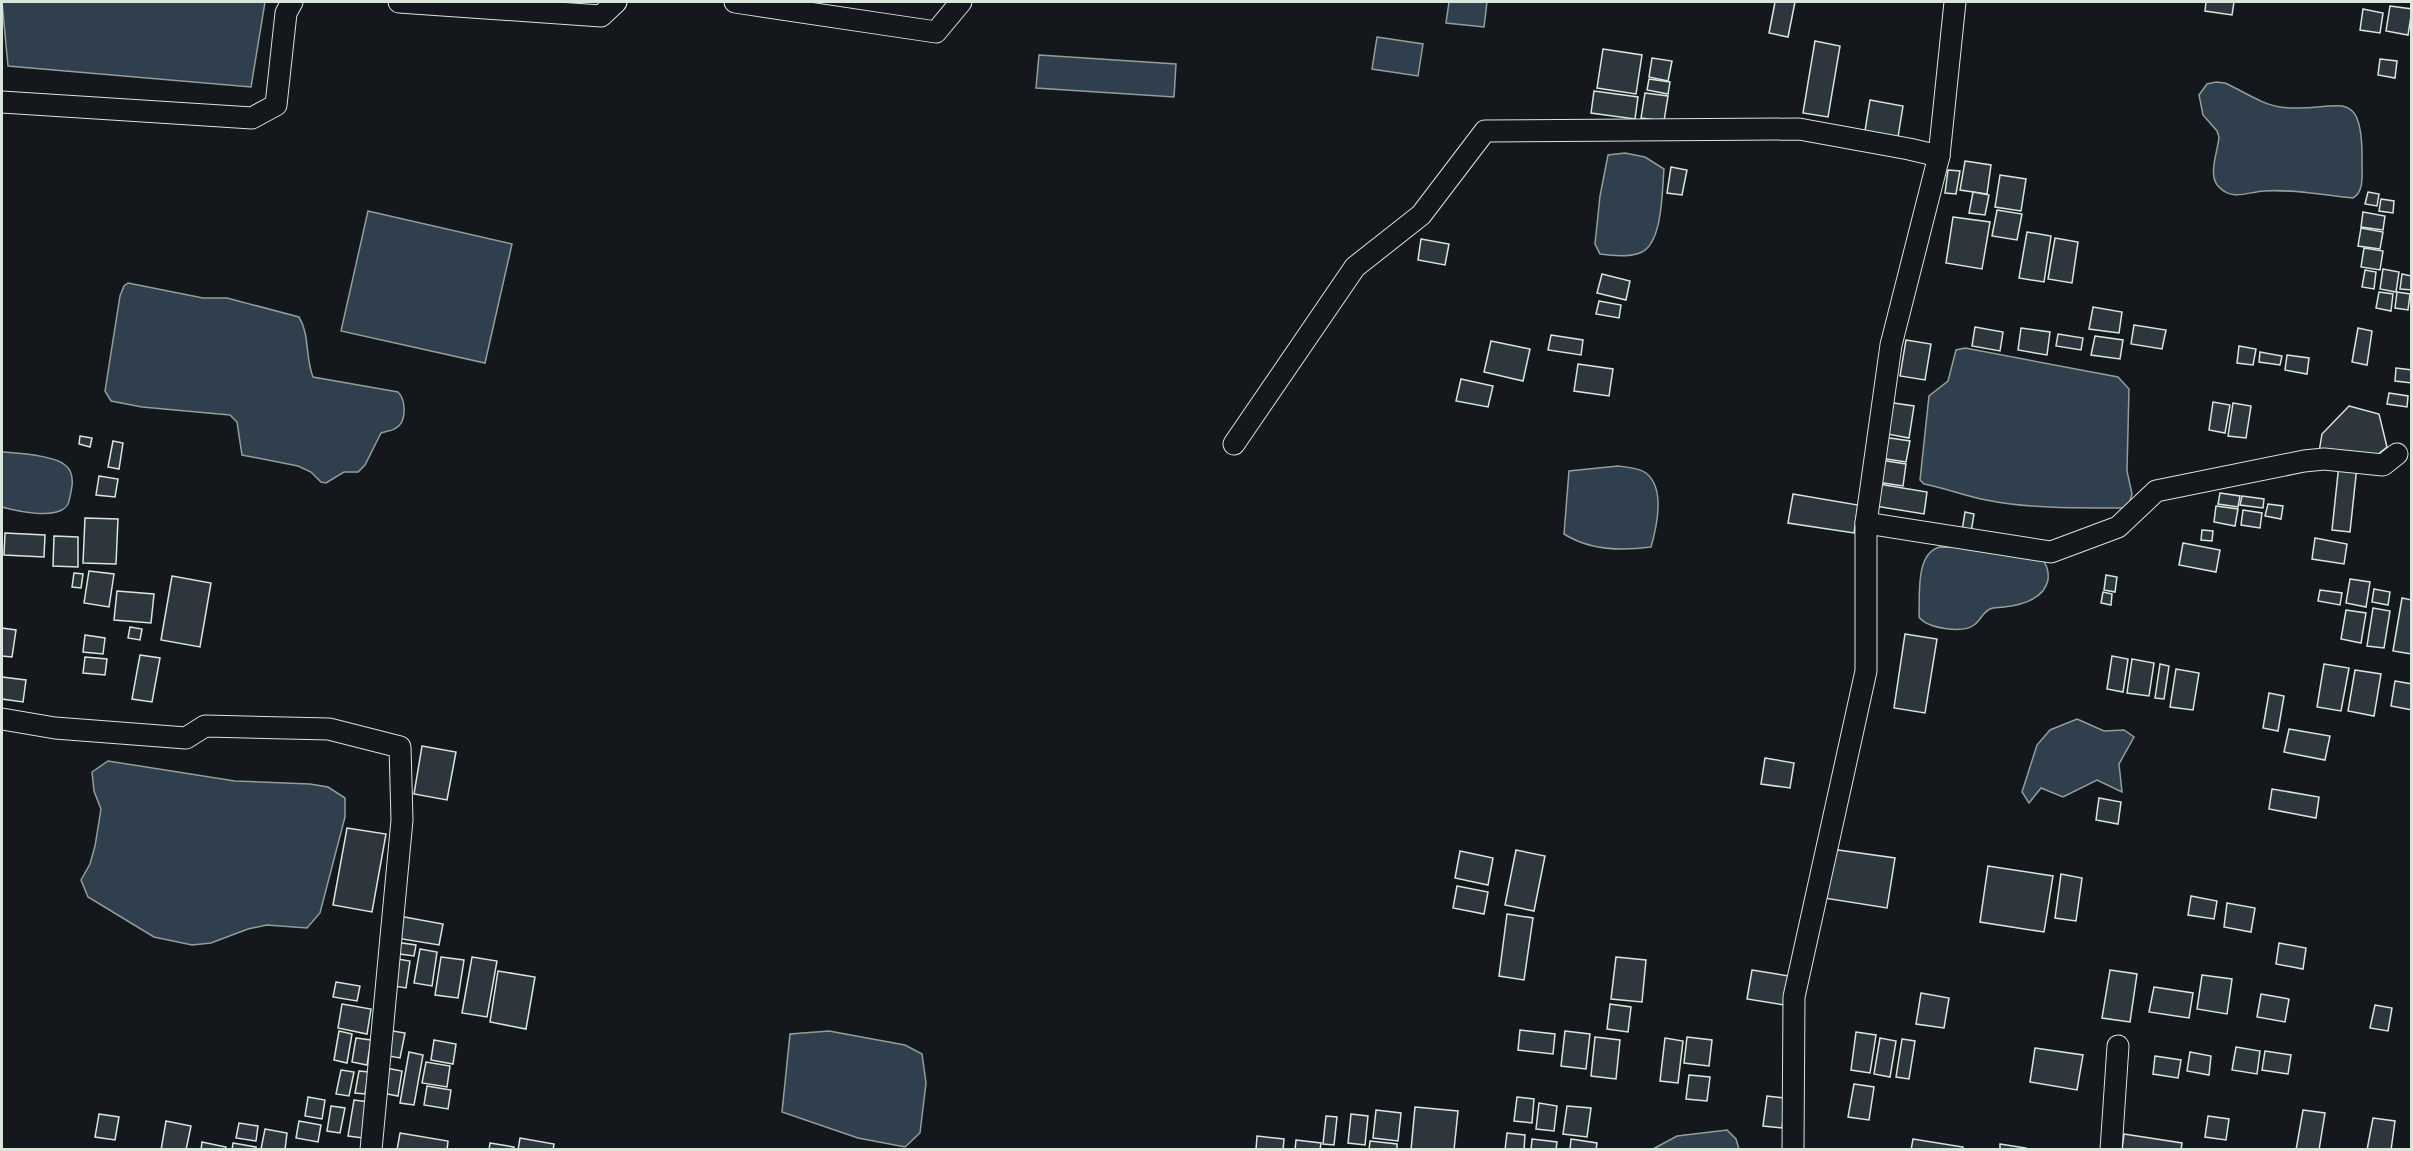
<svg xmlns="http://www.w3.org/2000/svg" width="2413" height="1151" font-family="Cabin,sans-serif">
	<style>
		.water { fill: #2f3f4d; stroke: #939e99; stroke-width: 1.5 }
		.building { fill: #2c363c; stroke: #d8e6dc; stroke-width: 1.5 }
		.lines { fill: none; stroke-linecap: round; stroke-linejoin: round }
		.minor-casing { stroke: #d8e6dc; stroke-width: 23 }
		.minor { stroke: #14181c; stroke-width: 21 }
	</style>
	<rect width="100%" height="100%" fill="#14181c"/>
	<g class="water">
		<path d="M2 2H265L251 87 8 66Z"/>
		<path d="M1449 2H1487L1484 27 1446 23Z"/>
		<path d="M1377 37 1423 44 1418 76 1372 69Z"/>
		<path d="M1039 55 1176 64 1174 97 1036 88Z"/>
		<path d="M2216 82 2225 83C2243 91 2261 104 2280 107 2335 115 2364 78 2362 164 2362 176 2364 192 2353 198 2324 195 2293 189 2264 191 2248 192 2232 201 2219 187 2207 176 2218 151 2219 137L2217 131 2203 115 2199 95 2207 84Z"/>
		<path d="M1625 153 1645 157 1664 169C1662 190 1663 241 1642 252 1630 258 1613 256 1600 254L1595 244 1600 196 1608 155Z"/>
		<path d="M368 211 512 244 485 363 341 331Z"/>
		<path d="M128 283 203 298H227L299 317C310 335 305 357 313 377L398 392C406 400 407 422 396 428 392 431 386 431 381 433L365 465 358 472H344L326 483 321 482 311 472 298 466 242 455 237 422 230 415 142 407 111 401 105 391 120 296 124 286Z"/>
		<path d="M1965 348 2118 377 2129 389 2127 471 2132 494 2129 505 2125 508C2079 508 2031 509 1986 500 1965 496 1945 488 1924 484L1920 480 1929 396 1948 381 1956 350Z"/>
		<path d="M2 452C17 453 53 455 65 465 72 470 73 477 72 486 71 491 70 499 68 504 59 521 16 511 2 507Z"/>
		<path d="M1618 466C1626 467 1640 468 1646 473 1665 488 1657 526 1651 547 1623 551 1589 550 1564 534L1569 471Z"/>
		<path d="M1940 547 1977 548 2041 558C2047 564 2049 571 2048 580 2044 599 2021 605 2004 607 1999 608 1994 607 1990 609 1983 612 1980 621 1974 625 1962 634 1927 628 1919 617 1920 595 1915 553 1940 547Z"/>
		<path d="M2077 719 2104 731 2124 730 2134 737 2119 764 2122 792 2097 780 2063 797 2041 788 2029 803 2022 792 2037 745 2050 730Z"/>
		<path d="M108 761 235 781 310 784 328 787 345 798V817L320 913 307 928 267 925 248 929 211 943 192 945 154 937 88 897 81 880 90 864 95 846 101 809 94 791 92 772Z"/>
		<path d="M829 1031 905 1045 922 1054 926 1083 920 1133 905 1147 858 1138 782 1112 790 1034Z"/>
		<path d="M1727 1130 1736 1139 1739 1149H1653L1677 1136Z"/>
	</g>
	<g class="building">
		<path d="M1775 2H1795L1788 37 1769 33Z"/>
		<path d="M2206 2H2234L2232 15 2205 11Z"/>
		<path d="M2390 6 2412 9 2408 35 2386 31Z"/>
		<path d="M2363 9 2383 13 2380 33 2360 30Z"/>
		<path d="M1815 41 1840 46 1828 117 1803 113Z"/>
		<path d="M1603 49 1642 55 1636 94 1597 88Z"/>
		<path d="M1652 58 1672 61 1668 81 1649 77Z"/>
		<path d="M2380 59 2397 61 2395 78 2378 75Z"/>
		<path d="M1649 79 1670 82 1668 94 1647 90Z"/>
		<path d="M1594 91 1638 97 1635 119 1591 113Z"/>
		<path d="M1645 93 1668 96 1664 121 1641 118Z"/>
		<path d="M1870 100 1903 106 1898 137 1865 131Z"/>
		<path d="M1965 161 1991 165 1987 194 1960 190Z"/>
		<path d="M1671 167 1687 170 1682 195 1667 193Z"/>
		<path d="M1948 170 1960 171 1956 194 1945 193Z"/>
		<path d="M2000 175 2026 179 2021 211 1995 207Z"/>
		<path d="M1973 192 1989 195 1985 215 1969 213Z"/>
		<path d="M2368 192 2379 194 2377 206 2365 204Z"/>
		<path d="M2381 199 2394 201 2393 213 2379 211Z"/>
		<path d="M1997 210 2022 214 2017 240 1992 236Z"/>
		<path d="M2363 212 2385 216 2383 230 2361 227Z"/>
		<path d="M1953 217 1990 222 1982 269 1946 263Z"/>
		<path d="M2361 228 2383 232 2380 249 2358 246Z"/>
		<path d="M2027 232 2051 236 2044 282 2019 278Z"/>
		<path d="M2055 238 2078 242 2072 283 2048 279Z"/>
		<path d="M1421 239 1449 244 1445 265 1418 260Z"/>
		<path d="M2364 248 2383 251 2380 270 2361 267Z"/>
		<path d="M2383 269 2399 272 2396 292 2380 289Z"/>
		<path d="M2365 270 2376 272 2374 289 2362 287Z"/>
		<path d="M1602 274 1630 281 1626 300 1597 293Z"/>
		<path d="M2402 274 2412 276V290L2400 289Z"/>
		<path d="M2379 292 2393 294 2391 311 2376 308Z"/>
		<path d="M2397 292 2410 294 2408 310 2395 308Z"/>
		<path d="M1599 301 1621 305 1619 318 1596 314Z"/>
		<path d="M2093 307 2122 312 2119 333 2089 329Z"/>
		<path d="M2134 325 2166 330 2162 349 2131 344Z"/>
		<path d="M1975 327 2003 332 2000 351 1972 346Z"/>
		<path d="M2021 328 2050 332 2047 355 2018 350Z"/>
		<path d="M2358 328 2372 331 2367 365 2352 362Z"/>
		<path d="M2058 334 2083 338 2081 350 2056 346Z"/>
		<path d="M1551 335 1583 340 1581 355 1548 350Z"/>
		<path d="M2095 336 2123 340 2120 359 2091 355Z"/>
		<path d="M1906 340 1931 344 1925 380 1900 376Z"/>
		<path d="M1491 341 1530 349 1523 381 1484 372Z"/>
		<path d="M2239 346 2256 349 2253 365 2237 363Z"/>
		<path d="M2260 352 2282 356 2280 365 2259 362Z"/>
		<path d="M2287 355 2309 358 2307 374 2285 370Z"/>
		<path d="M1578 364 1613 369 1609 396 1574 391Z"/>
		<path d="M2396 368 2412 370V383L2395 381Z"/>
		<path d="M1461 379 1493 386 1488 407 1456 401Z"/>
		<path d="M2389 393 2408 396 2407 407 2387 404Z"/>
		<path d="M1887 402 1914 406 1909 438 1882 433Z"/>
		<path d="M2213 402 2230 405 2225 433 2209 430Z"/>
		<path d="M2233 403 2251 406 2246 438 2228 436Z"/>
		<path d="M2349 406 2379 414 2387 447 2371 460 2319 452 2322 434Z"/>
		<path d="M80 436 92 438 90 447 79 444Z"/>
		<path d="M1883 437 1910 441 1906 462 1880 458Z"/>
		<path d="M113 441 123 443 119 469 108 467Z"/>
		<path d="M1880 460 1906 464 1903 486 1877 482Z"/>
		<path d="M2339 464 2357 466 2350 532 2332 530Z"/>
		<path d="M99 476 118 479 115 497 96 495Z"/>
		<path d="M1879 484 1927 492 1924 514 1875 506Z"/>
		<path d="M2220 493 2240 496 2238 507 2218 504Z"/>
		<path d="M1793 494 1858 505 1854 533 1788 523Z"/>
		<path d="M2242 496 2264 499 2263 508 2240 505Z"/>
		<path d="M2268 504 2283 506 2281 519 2265 516Z"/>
		<path d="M2216 506 2238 509 2235 526 2214 522Z"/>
		<path d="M2243 510 2262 513 2260 528 2241 525Z"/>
		<path d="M1965 512 1974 514 1970 538 1961 537Z"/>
		<path d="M85 518 118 519 116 564 83 563Z"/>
		<path d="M2202 530 2213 531 2212 541 2201 540Z"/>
		<path d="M5 533 45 535 44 557 4 555Z"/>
		<path d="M54 536 78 537V567L53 566Z"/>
		<path d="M2315 538 2347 544 2344 564 2312 559Z"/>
		<path d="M2183 543 2220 550 2216 572 2179 565Z"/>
		<path d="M89 571 114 574 109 607 84 603Z"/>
		<path d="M74 573 83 574 81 588 72 587Z"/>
		<path d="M2106 575 2117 577 2115 592 2104 590Z"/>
		<path d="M172 576 211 583 200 647 161 640Z"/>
		<path d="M2350 579 2370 582 2366 607 2346 603Z"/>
		<path d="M2374 589 2390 592 2388 605 2372 602Z"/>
		<path d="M2320 590 2342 593 2340 605 2318 601Z"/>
		<path d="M117 591 154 594 151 623 114 620Z"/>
		<path d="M2103 592 2112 594 2111 605 2101 603Z"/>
		<path d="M2402 598 2412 600V654L2393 651Z"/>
		<path d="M2373 608 2390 611 2384 648 2367 646Z"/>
		<path d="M2346 610 2366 613 2361 643 2341 639Z"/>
		<path d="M130 627 142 629 140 640 128 638Z"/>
		<path d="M2 628 16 630 12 657 2 656Z"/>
		<path d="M1905 634 1937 639 1925 713 1894 708Z"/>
		<path d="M85 635 105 638 103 654 83 652Z"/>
		<path d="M140 655 160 658 152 702 132 699Z"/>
		<path d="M2112 656 2128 659 2123 692 2107 689Z"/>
		<path d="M85 657 107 659 105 675 83 673Z"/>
		<path d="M2132 659 2154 663 2149 696 2127 693Z"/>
		<path d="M2160 664 2169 666 2164 699 2155 698Z"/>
		<path d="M2324 664 2349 668 2341 711 2317 707Z"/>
		<path d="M2176 669 2199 673 2193 710 2170 707Z"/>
		<path d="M2355 670 2381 674 2374 716 2348 711Z"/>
		<path d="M2 677 26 680 23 702 2 699Z"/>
		<path d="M2395 681 2412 684V710L2391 706Z"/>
		<path d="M2269 693 2284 696 2278 731 2263 728Z"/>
		<path d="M2289 729 2330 736 2325 760 2284 752Z"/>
		<path d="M422 746 456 752 447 800 414 794Z"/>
		<path d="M1765 758 1794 763 1790 788 1761 784Z"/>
		<path d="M2272 789 2319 797 2316 818 2269 809Z"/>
		<path d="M2099 798 2121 802 2118 824 2096 820Z"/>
		<path d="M347 828 386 834 372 912 333 905Z"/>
		<path d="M1831 849 1895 858 1887 908 1824 898Z"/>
		<path d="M1516 850 1545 856 1534 911 1505 905Z"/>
		<path d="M1460 851 1493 858 1488 885 1455 878Z"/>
		<path d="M1988 866 2053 876 2044 932 1980 922Z"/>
		<path d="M2061 874 2082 878 2076 921 2055 918Z"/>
		<path d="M1457 886 1488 892 1484 914 1453 908Z"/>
		<path d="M2191 896 2217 901 2214 919 2188 915Z"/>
		<path d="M2227 903 2255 908 2251 932 2224 927Z"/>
		<path d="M1507 914 1533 918 1524 980 1499 976Z"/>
		<path d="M399 916 443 924 439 945 396 938Z"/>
		<path d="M395 942 416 945 414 956 393 953Z"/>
		<path d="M2279 943 2306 948 2303 969 2276 964Z"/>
		<path d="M420 949 437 952 432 986 414 983Z"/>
		<path d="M441 957 464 960 458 998 435 995Z"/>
		<path d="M472 957 497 961 487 1017 462 1013Z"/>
		<path d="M1616 957 1646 960 1642 1002 1611 999Z"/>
		<path d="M392 958 410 961 406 988 388 985Z"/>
		<path d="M1752 970 1789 976 1784 1005 1747 999Z"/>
		<path d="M2110 970 2137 974 2130 1022 2102 1018Z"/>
		<path d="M498 971 535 977 526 1029 490 1022Z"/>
		<path d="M2202 975 2232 979 2227 1014 2197 1009Z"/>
		<path d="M336 982 360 986 357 1001 333 997Z"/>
		<path d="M2154 987 2193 993 2189 1018 2149 1012Z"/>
		<path d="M1921 993 1949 998 1944 1028 1916 1024Z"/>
		<path d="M2261 994 2289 999 2285 1022 2257 1017Z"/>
		<path d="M342 1004 371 1009 367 1034 338 1028Z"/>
		<path d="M1610 1004 1631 1007 1628 1032 1607 1029Z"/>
		<path d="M2375 1005 2392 1008 2388 1031 2370 1028Z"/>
		<path d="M387 1030 405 1033 400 1058 383 1055Z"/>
		<path d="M1520 1030 1555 1034 1553 1054 1518 1050Z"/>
		<path d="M339 1031 352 1034 347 1063 334 1060Z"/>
		<path d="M1565 1031 1590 1034 1586 1069 1561 1066Z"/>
		<path d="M1856 1032 1876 1035 1870 1073 1851 1070Z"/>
		<path d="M1595 1037 1620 1040 1616 1079 1591 1076Z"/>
		<path d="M1687 1037 1712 1040 1709 1066 1684 1063Z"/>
		<path d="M356 1038 371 1040 367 1065 352 1062Z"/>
		<path d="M1665 1038 1683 1041 1678 1083 1660 1081Z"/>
		<path d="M1880 1038 1896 1041 1890 1077 1874 1074Z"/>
		<path d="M1902 1039 1915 1041 1909 1079 1896 1077Z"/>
		<path d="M434 1040 456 1044 453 1064 431 1060Z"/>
		<path d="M2236 1047 2260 1051 2257 1074 2232 1070Z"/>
		<path d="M2035 1048 2083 1055 2077 1090 2030 1082Z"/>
		<path d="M2265 1051 2291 1055 2288 1074 2262 1070Z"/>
		<path d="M409 1052 423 1055 414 1105 400 1103Z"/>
		<path d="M2190 1052 2211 1056 2209 1075 2187 1071Z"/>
		<path d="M2155 1056 2181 1060 2178 1078 2153 1074Z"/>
		<path d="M426 1062 450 1066 447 1087 422 1083Z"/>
		<path d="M386 1068 402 1071 398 1096 382 1093Z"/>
		<path d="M341 1070 354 1072 349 1096 336 1094Z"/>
		<path d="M359 1071 369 1072 365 1094 355 1093Z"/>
		<path d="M1689 1075 1710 1077 1707 1101 1686 1099Z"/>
		<path d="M1854 1084 1874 1087 1869 1120 1848 1117Z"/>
		<path d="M427 1086 451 1090 448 1109 424 1105Z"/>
		<path d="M1767 1096 1785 1098 1782 1128 1763 1126Z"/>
		<path d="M308 1097 325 1100 322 1119 305 1116Z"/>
		<path d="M1517 1097 1534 1099 1532 1123 1514 1121Z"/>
		<path d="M354 1100 369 1102 363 1138 348 1136Z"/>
		<path d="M1539 1103 1557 1106 1554 1131 1536 1129Z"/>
		<path d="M331 1106 345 1108 340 1133 327 1131Z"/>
		<path d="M1567 1106 1591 1108 1587 1137 1563 1134Z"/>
		<path d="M1415 1107 1458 1111 1454 1150H1411Z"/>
		<path d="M1376 1110 1401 1113 1398 1141 1373 1138Z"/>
		<path d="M2303 1110 2325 1113 2319 1150H2296Z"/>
		<path d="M99 1114 119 1117 115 1140 95 1137Z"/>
		<path d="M1351 1114 1368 1116 1365 1145 1348 1143Z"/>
		<path d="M1326 1116 1337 1117 1334 1145 1323 1144Z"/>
		<path d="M2208 1116 2229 1119 2226 1140 2205 1137Z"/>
		<path d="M2373 1118 2395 1121 2391 1150H2367Z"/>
		<path d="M166 1121 191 1126 186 1150H161Z"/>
		<path d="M299 1121 321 1125 318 1142 296 1138Z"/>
		<path d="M239 1123 258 1126 256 1141 236 1138Z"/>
		<path d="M265 1129 287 1133 285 1150 261 1149Z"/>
		<path d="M400 1133 448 1141 447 1150H397Z"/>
		<path d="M1507 1133 1525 1135 1524 1150H1505Z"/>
		<path d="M2124 1134 2182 1143 2181 1150H2122Z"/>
		<path d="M1257 1136 1284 1139 1283 1150H1256Z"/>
		<path d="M520 1138 554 1144 553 1150H518Z"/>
		<path d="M1532 1139 1557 1142 1556 1150H1531Z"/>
		<path d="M1571 1139 1597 1143 1596 1150H1570Z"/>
		<path d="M1913 1139 1963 1147 1962 1150H1911Z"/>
		<path d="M1296 1140 1321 1143 1320 1150H1295Z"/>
		<path d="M1370 1141 1397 1144V1150H1369Z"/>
		<path d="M202 1142 226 1147V1150H201Z"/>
		<path d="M233 1143 256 1147V1150H232Z"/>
		<path d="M490 1143 514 1147 513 1150H489Z"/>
		<path d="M2000 1144 2026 1148 2025 1150H2000Z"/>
	</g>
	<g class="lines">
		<defs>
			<g id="minor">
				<path d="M399 2 601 16 616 2"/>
				<path d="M735 2 936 32 961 2"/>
				<path d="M2 102 252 118 276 105 286 13 292 2"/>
				<path d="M1234 444 1355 267 1421 215 1485 131 1799 129 1909 149 1939 156"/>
				<path d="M1866 523 2051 552 2118 527 2156 491 2304 461 2324 459 2383 465 2397 454"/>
				<path d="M2 719 55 728 186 738 205 726 329 729 400 747 402 820 371 1150"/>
				<path d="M1793 1150 1794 997 1866 671V523L1891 345 1939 156 1955 2"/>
				<path d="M2111 1150 2118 1046"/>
			</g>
		</defs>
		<use href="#minor" class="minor-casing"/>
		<use href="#minor" class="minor"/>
	</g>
	<rect width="2413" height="1151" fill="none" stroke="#d8e6dc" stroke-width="6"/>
</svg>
